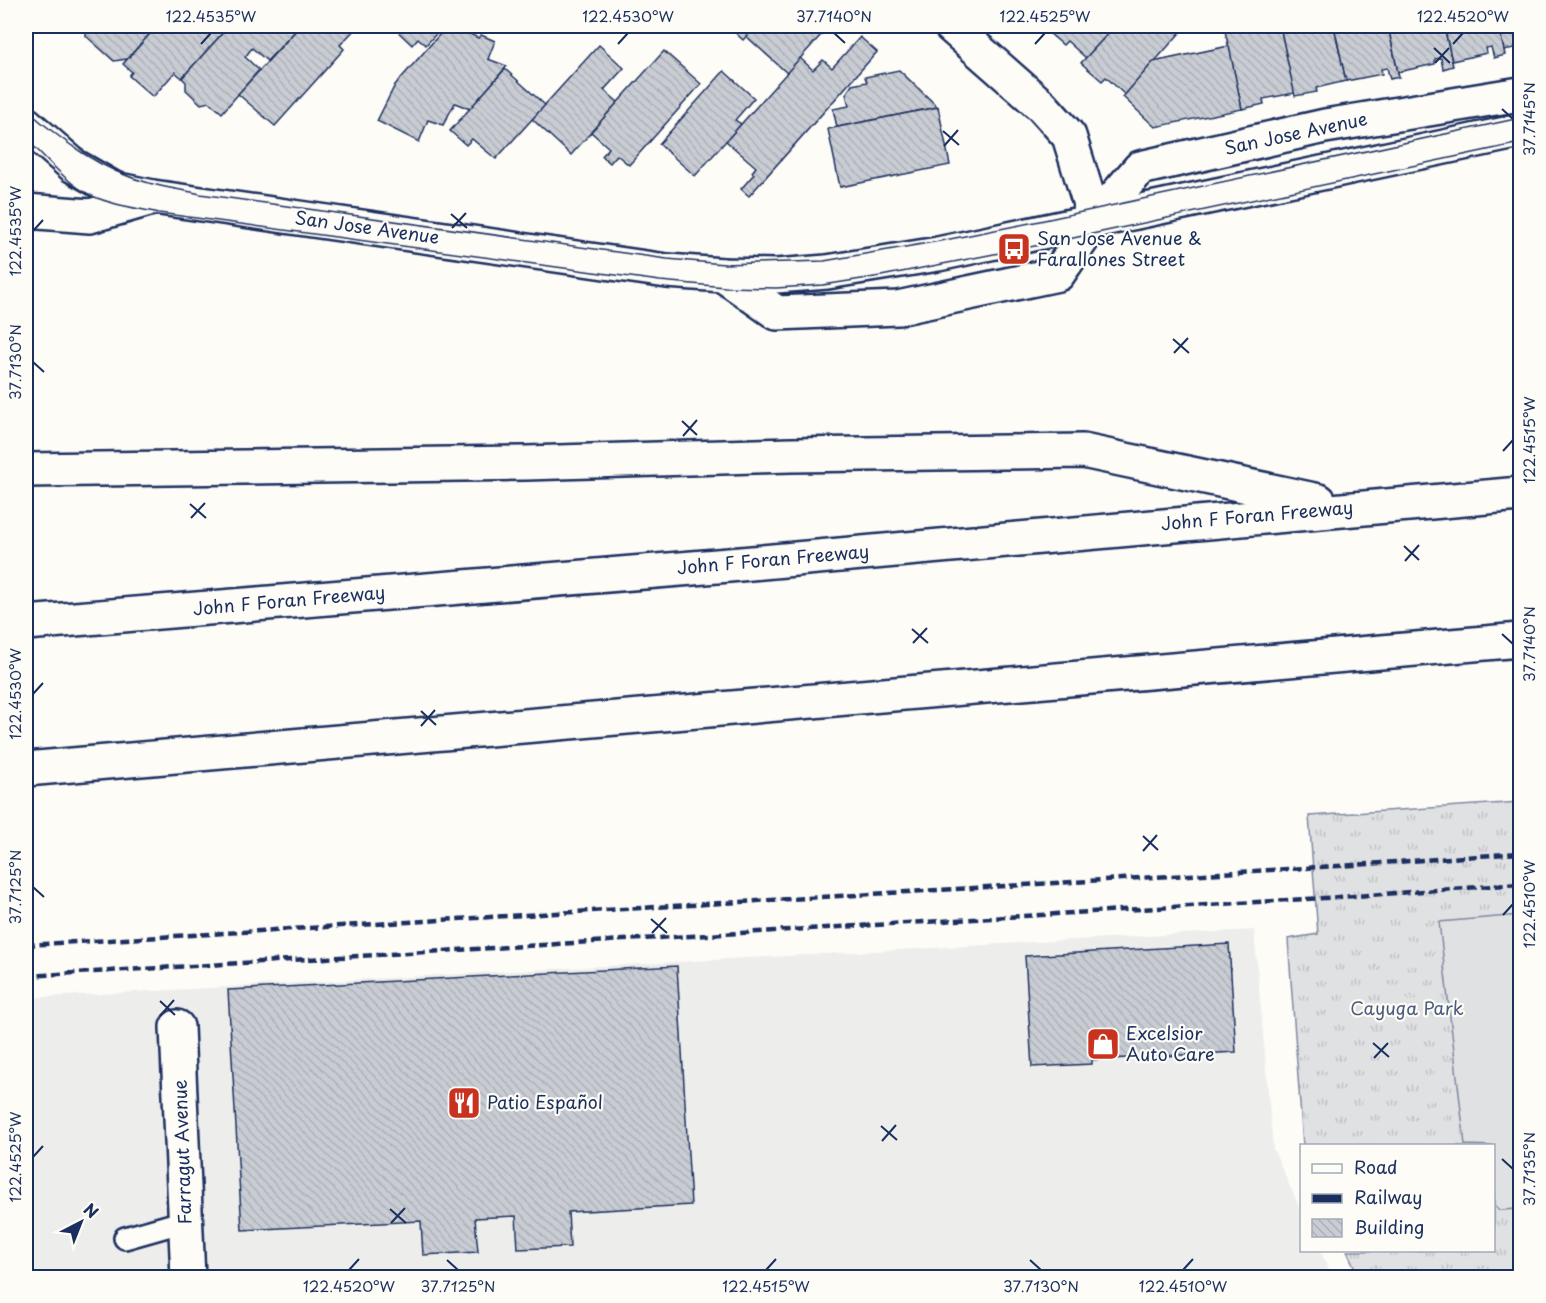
<svg xmlns="http://www.w3.org/2000/svg" width="1546" height="1303" font-family="'Playpen Sans',sans-serif">
	<style>
		.built { fill: #edeeec }
		.grass { fill: url(#grass-tufts); stroke: #7e88a0; stroke-width: 1.5 }
		.pitch { fill: #e0e1e3; stroke: #7e88a0; stroke-width: 1.5 }
		.building { fill: url(#building-back-hatch); stroke: #1b2f5e; stroke-width: 1.5 }
		.lines { fill: none; stroke-linecap: round; stroke-linejoin: round }
		.lane-casing { stroke: #1b2f5e; stroke-width: 26 }
		.street-casing { stroke: #1b2f5e; stroke-width: 38 }
		.secondary-casing { stroke: #1b2f5e; stroke-width: 38 }
		.highway-casing { stroke: #1b2f5e; stroke-width: 38 }
		.lane { stroke: #fdfcf7; stroke-width: 21 }
		.street { stroke: #fdfcf7; stroke-width: 33 }
		.secondary { stroke: #fdfcf7; stroke-width: 33 }
		.highway { stroke: #fdfcf7; stroke-width: 33 }
		.tram { stroke: #1b2f5e; stroke-width: 1.5 }
		.rail { stroke: #1b2f5e; stroke-width: 4.5; stroke-dasharray: 9 4.5; stroke-linecap: butt }
		.ticks { fill: none; stroke: #1b2f5e; stroke-width: 2 }
		.labels { text-anchor: middle; stroke-width: 4.5; stroke-linejoin: round; paint-order: stroke }
		.street-label { font-size: 18px; fill: #1b2f5e; stroke: #fdfcf7 }
		.poi-label { font-size: 18px; fill: #1b2f5e; stroke: #fdfcf7; text-anchor: start }
		.park-label { font-size: 18px; fill: #4c5c7f; stroke: #fdfcf7 }
		.neatline { fill: none; stroke: #1b2f5e; stroke-width: 2 }
		.ticks-label { font-size: 15px; text-anchor: middle; fill: #1b2f5e }
	</style>
	<defs>
		<pattern id="grass-tufts" width="24" height="20" patternUnits="userSpaceOnUse" patternTransform="scale(1.5)"><rect width="24" height="20" fill="#e0e1e3"/><path d="M3 7l-1-3M5 7V3M7 7l1-3M15 17l-1-3M17 17v-4M19 17l1-3" fill="none" stroke="#c0c1c5"/></pattern>
		<pattern id="building-back-hatch" width="6" height="6" patternUnits="userSpaceOnUse" patternTransform="scale(1.5)"><rect width="6" height="6" fill="#c9ccd3"/><path d="M-1 5l2 2M0 0l6 6M5-1l2 2" fill="none" stroke="#acb0b8"/></pattern>
	</defs>
	<rect width="100%" height="100%" fill="#fdfcf7"/>
	<filter id="ink" filterUnits="userSpaceOnUse"><feTurbulence type="fractalNoise" baseFrequency=".0167" numOctaves="2"/><feDisplacementMap in="SourceGraphic" scale="12" xChannelSelector="R" yChannelSelector="G"/><feConvolveMatrix kernelMatrix="1 2 1 2 8 2 1 2 1" color-interpolation-filters="sRGB"/></filter>
	<g filter="url(#ink)">
		<path class="built" d="M1254 930 1273 1148 1301 1211 1302 1250 1320 1251 1332 1277 26 1278V998Z"/>
		<path class="grass" d="M1520 802V1277H1359L1347 1251 1494 1250V1146L1303 1145 1288 939 1318 934 1309 816Z"/>
		<path class="pitch" d="M1520 915V1209L1499 1210 1494 1205V1146L1465 1145 1439 922Z"/>
		<g class="building">
			<path d="M86 26H157L127 59 114 61 86 36Z"/>
			<path d="M157 26H229L182 78 175 72 153 97 129 76 132 72 123 64Z"/>
			<path d="M229 26H300L267 61 252 48 245 57 259 70 222 113 209 102 201 104 186 90V82L182 78Z"/>
			<path d="M300 26H358L340 45 344 49 275 126 238 94Z"/>
			<path d="M395 26H443L426 45 418 38 412 45 393 27Z"/>
			<path d="M447 26H454L478 38 481 35 495 41 488 59 507 66 470 109 455 103 443 125 428 120 419 142 377 121 395 85Z"/>
			<path d="M728 26H756L743 40Z"/>
			<path d="M756 26H829L787 73 746 36Z"/>
			<path d="M1043 26H1115L1086 58 1067 41 1063 45 1042 27Z"/>
			<path d="M1115 26H1186L1125 95 1106 77 1102 81 1081 63Z"/>
			<path d="M1224 26H1280L1295 93 1263 99 1264 104 1242 109Z"/>
			<path d="M1280 26H1334L1346 81 1316 88 1317 92 1295 96Z"/>
			<path d="M1334 26H1388L1399 77 1390 79 1387 68 1381 69 1382 74 1346 81Z"/>
			<path d="M1388 26H1444L1453 66 1443 69 1441 58 1435 59V64L1398 72Z"/>
			<path d="M1444 26H1499L1505 55 1494 58 1491 47 1486 48 1487 53 1452 61Z"/>
			<path d="M1499 26H1520V47L1504 50Z"/>
			<path d="M860 37 877 52 749 196 741 189 754 174 752 172 756 167 726 141 800 58 813 70 823 60 832 68Z"/>
			<path d="M599 45 624 68 604 90 618 102 571 155 532 119Z"/>
			<path d="M1229 46 1242 109 1155 127 1123 97 1153 62Z"/>
			<path d="M664 51 701 84 629 165 617 155 610 163 602 156 609 148 591 132Z"/>
			<path d="M505 69 545 105 496 159 472 139 466 145 450 131Z"/>
			<path d="M899 70 938 107 837 127 833 109 849 106 846 94 852 85 867 82 865 77Z"/>
			<path d="M724 71 754 98 735 120 741 124 695 176 659 144Z"/>
			<path d="M938 107 950 165 840 187 828 129Z"/>
			<path d="M1229 944 1236 1052 1092 1060V1064L1032 1067 1025 956Z"/>
			<path d="M677 966 691 1205 568 1212 570 1247 518 1249 516 1216 475 1218 478 1252 423 1255 421 1221 242 1230 228 990Z"/>
		</g>
		<g class="lines">
			<defs>
				<path id="lane" d="M125 1238 185 1221"/>
				<g id="street">
					<path d="M951 26 1042 106 1069 136 1095 220"/>
					<path d="M177 1027 188 1278"/>
				</g>
				<g id="secondary">
					<path d="M26 124 74 166 114 189 153 197 667 271 723 275 776 276 827 272 938 254 1520 131"/>
					<path d="M26 211 90 216 149 199"/>
					<path d="M723 275 777 313 898 308 1058 274 1095 220 1140 168 1325 126 1520 94"/>
				</g>
				<g id="highway">
					<path d="M26 470 526 463 791 455 1083 451 1319 501"/>
					<path d="M26 623 729 565 1520 494"/>
					<path d="M26 769 1520 640"/>
				</g>
			</defs>
			<use href="#lane" class="lane-casing"/>
			<use href="#street" class="street-casing"/>
			<use href="#secondary" class="secondary-casing"/>
			<use href="#highway" class="highway-casing"/>
			<use href="#lane" class="lane"/>
			<use href="#street" class="street"/>
			<use href="#secondary" class="secondary"/>
			<use href="#highway" class="highway"/>
			<g class="tram">
				<path d="M26 109C62 141 102 171 149 183 166 188 183 190 200 194L667 259 724 264 824 261 940 241 1035 222 1520 118"/>
				<path d="M26 139C46 157 65 182 90 195 112 205 136 208 159 213L660 281 725 287 776 288 823 285 881 276 1045 244 1520 143"/>
			</g>
			<g class="rail">
				<path d="M26 945 1354 865 1520 853"/>
				<path d="M26 976 1356 896 1520 884"/>
			</g>
		</g>
	</g>
	<path class="ticks" d="M834 33 845 43M201 44 211 33M618 44 628 33M1035 44 1045 33M1453 44 1463 33M1434 48 1450 63M1435 63 1449 48M1502 109 1513 119M943 131 959 145M944 146 958 130M451 214 467 228M452 228 466 213M33 231 43 220M1173 339 1189 353M1174 353 1188 338M33 362 44 372M682 421 697 435M683 436 697 420M1503 451 1513 440M190 504 206 518M191 518 205 503M1404 546 1419 560M1405 561 1419 545M912 629 928 643M1502 634 1513 644M913 643 927 628M33 694 43 683M421 711 436 725M421 726 435 710M1143 836 1158 850M1143 851 1157 835M33 887 44 897M1503 915 1513 904M651 919 667 933M652 933 666 918M160 1001 175 1015M160 1016 174 1000M1373 1043 1389 1057M1374 1058 1388 1043M881 1126 897 1140M882 1141 896 1125M33 1157 43 1146M1502 1159 1513 1169M390 1209 406 1223M391 1223 405 1208M447 1260 458 1270M1030 1260 1041 1270M349 1270 359 1259M766 1270 776 1259M1183 1270 1193 1259"/>
	<defs>
		<symbol id="bus-square" viewBox="-11 -11 22 22"><rect x="-9" y="-9" width="18" height="18" rx="4" fill="#c8321e" stroke="#fdfcf7"/><path d="M-5-6H5V4H4V6H2V4H-2V6H-4V4H-5ZM-3.5-4V0h7V-4ZM-3.5 1.2v1.5H-2V1.2ZM2 1.2v1.5H3.5V1.2Z" fill="#fff"/></symbol>
		<symbol id="shop-square" viewBox="-11 -11 22 22"><rect x="-9" y="-9" width="18" height="18" rx="4" fill="#c8321e" stroke="#fdfcf7"/><path d="M-5-2.5h2.3a2.7 3.5 0 0 1 5.4 0H5L5.5 6h-11ZM-1.5-2.5h3a1.5 2.3 0 0 0-3 0Z" fill="#fff"/></symbol>
		<symbol id="restaurant-square" viewBox="-11 -11 22 22"><rect x="-9" y="-9" width="18" height="18" rx="4" fill="#c8321e" stroke="#fdfcf7"/><path d="M-5-6h1v4h1v-4h1v4h1v-4h1v5L-1.5 .5V6h-2V.5L-5-1ZM5-6V6H3V1.5H1.5Q1.5-4 5-6Z" fill="#fff"/></symbol>
	</defs>
	<g fill-rule="evenodd">
		<use href="#bus-square" x="995" y="230" width="38" height="38"/>
		<use href="#shop-square" x="1084" y="1025" width="38" height="38"/>
		<use href="#restaurant-square" x="445" y="1084" width="38" height="38"/>
	</g>
	<g class="labels">
		<g class="street-label">
			<text transform="translate(1296 134) rotate(-12)" y="6">San Jose Avenue</text>
			<text transform="translate(367 228) rotate(8)" y="6">San Jose Avenue</text>
			<text transform="translate(1257 516) rotate(-5)" y="6">John F Foran Freeway</text>
			<text transform="translate(773 560) rotate(-5)" y="6">John F Foran Freeway</text>
			<text transform="translate(289 601) rotate(-5)" y="6">John F Foran Freeway</text>
			<text transform="translate(183 1152) rotate(-92)" y="6">Farragut Avenue</text>
		</g>
		<g class="poi-label">
			<text x="1037" y="245">San Jose Avenue &amp;<tspan x="1037" dy="21">Farallones Street</tspan></text>
			<text x="1126" y="1040">Excelsior<tspan x="1126" dy="21">Auto Care</tspan></text>
			<text x="487" y="1109">Patio Español</text>
		</g>
		<g class="park-label">
			<text x="1407" y="1015">Cayuga Park</text>
		</g>
	</g>
	<rect width="1546" height="1303" fill="none" stroke="#fdfcf7" stroke-width="66"/>
	<rect x="1300" y="1144" width="195" height="108" fill="#fdfcf7" stroke="#a3aaba" stroke-width="1.5"/>
	<rect x="1312" y="1164" width="30" height="9" fill="#fdfcf7" stroke="#a3aaba" stroke-width="1.5"/>
	<text x="1354" y="1174" font-size="18" fill="#1b2f5e">Road</text>
	<rect x="1312" y="1194" width="30" height="9" fill="#1b2f5e" stroke="#a3aaba" stroke-width="1.5"/>
	<text x="1354" y="1204" font-size="18" fill="#1b2f5e">Railway</text>
	<rect x="1312" y="1219" width="30" height="18" fill="url(#building-back-hatch)" stroke="#a3aaba" stroke-width="1.5"/>
	<text x="1354" y="1234" font-size="18" fill="#1b2f5e">Building</text>
	<g transform="translate(81 1222) rotate(42)" stroke="#fdfcf7" stroke-width="4.5" paint-order="stroke">
	<path d="M0-4.5L10 22L0 15L-10 22Z" fill="#1b2f5e"/>
	<text y="-9" font-size="16" font-weight="bold" text-anchor="middle" fill="#1b2f5e">N</text>
	</g>
	<rect x="33" y="33" width="1480" height="1237" class="neatline"/>
	<g class="ticks-label">
		<text x="211" y="22">122.4535°W</text>
		<text x="628" y="22">122.4530°W</text>
		<text x="834" y="22">37.7140°N</text>
		<text x="1045" y="22">122.4525°W</text>
		<text x="1463" y="22">122.4520°W</text>
		<text transform="translate(1530 119) rotate(-90)" y="5">37.7145°N</text>
		<text transform="translate(16 231) rotate(-90)" y="5">122.4535°W</text>
		<text transform="translate(16 362) rotate(-90)" y="5">37.7130°N</text>
		<text transform="translate(1530 440) rotate(-90)" y="5">122.4515°W</text>
		<text transform="translate(1530 644) rotate(-90)" y="5">37.7140°N</text>
		<text transform="translate(16 694) rotate(-90)" y="5">122.4530°W</text>
		<text transform="translate(16 887) rotate(-90)" y="5">37.7125°N</text>
		<text transform="translate(1530 904) rotate(-90)" y="5">122.4510°W</text>
		<text transform="translate(16 1157) rotate(-90)" y="5">122.4525°W</text>
		<text transform="translate(1530 1169) rotate(-90)" y="5">37.7135°N</text>
		<text x="349" y="1292">122.4520°W</text>
		<text x="458" y="1292">37.7125°N</text>
		<text x="766" y="1292">122.4515°W</text>
		<text x="1041" y="1292">37.7130°N</text>
		<text x="1183" y="1292">122.4510°W</text>
	</g>
</svg>
